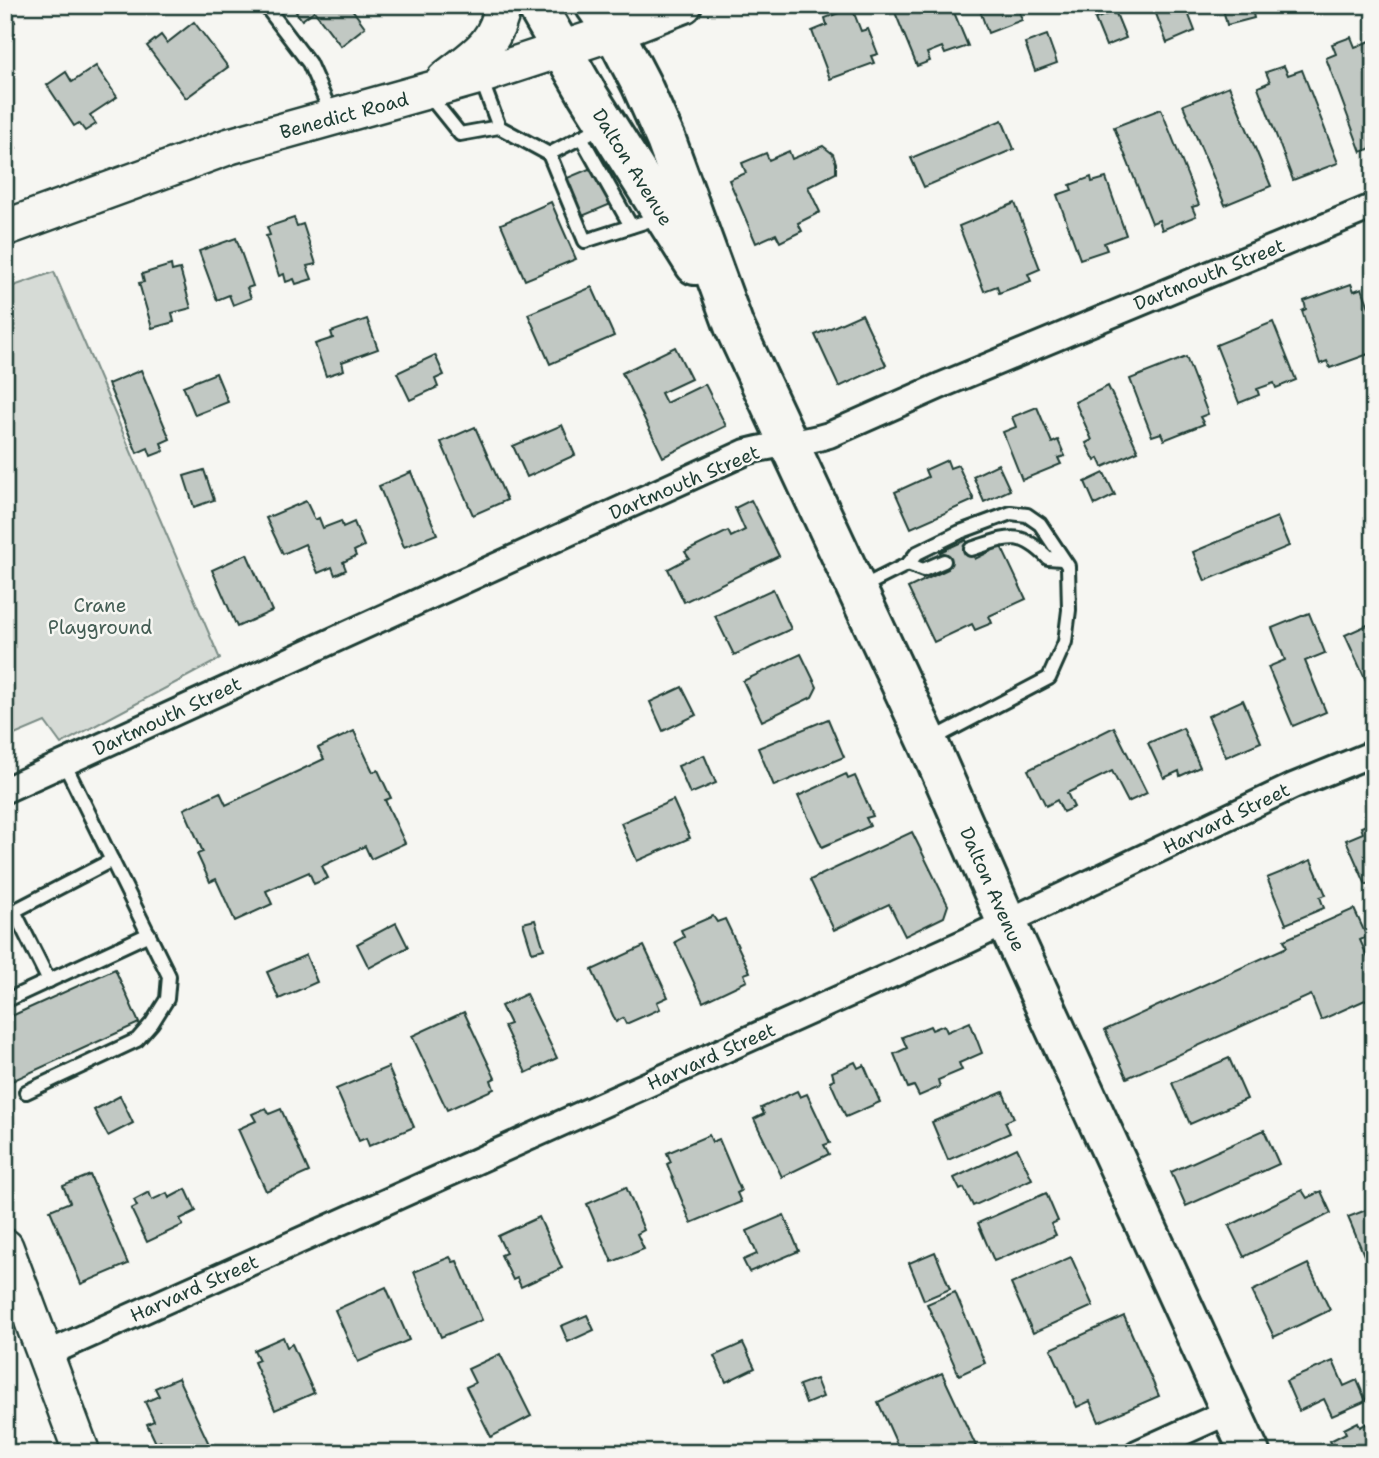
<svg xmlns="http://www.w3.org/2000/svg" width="1379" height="1458" font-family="'Shantell Sans',sans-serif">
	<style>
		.green { fill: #d6dbd6; stroke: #7a8c85; stroke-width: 2 }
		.building { fill: #c1c8c3; stroke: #1f3d34; stroke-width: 2 }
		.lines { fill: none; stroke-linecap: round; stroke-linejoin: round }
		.lane-casing { stroke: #1f3d34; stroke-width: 18 }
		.street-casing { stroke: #1f3d34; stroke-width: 30 }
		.secondary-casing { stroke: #1f3d34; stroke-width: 40 }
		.primary-casing { stroke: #1f3d34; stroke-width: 44 }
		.lane { stroke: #f6f6f2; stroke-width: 12 }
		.street { stroke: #f6f6f2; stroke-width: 24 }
		.secondary { stroke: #f6f6f2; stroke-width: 35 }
		.primary { stroke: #f6f6f2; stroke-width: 38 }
		.labels { text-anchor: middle; stroke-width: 5; stroke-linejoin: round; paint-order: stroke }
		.street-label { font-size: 19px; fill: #1f3d34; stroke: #f6f6f2 }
		.park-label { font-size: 19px; fill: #445d54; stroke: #f6f6f2 }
	</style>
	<rect width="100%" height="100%" fill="#f6f6f2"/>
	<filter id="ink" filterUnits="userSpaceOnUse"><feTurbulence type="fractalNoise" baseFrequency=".0143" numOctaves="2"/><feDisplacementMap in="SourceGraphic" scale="14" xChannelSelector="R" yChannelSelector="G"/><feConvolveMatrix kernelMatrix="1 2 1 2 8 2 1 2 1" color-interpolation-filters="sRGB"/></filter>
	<g filter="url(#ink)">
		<path class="green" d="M54 272 220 659 61 744 45 722 5 739V289Z"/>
		<g class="building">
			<path d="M291 5H349L365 27 341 46 314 11 302 20Z"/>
			<path d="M892 5H951L968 46 945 54 942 47 927 53 930 61 917 66Z"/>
			<path d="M978 5H1017L1022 20 988 33Z"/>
			<path d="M1170 5H1185L1195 31 1167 43 1155 11Z"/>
			<path d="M1222 5H1251L1254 18 1227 25Z"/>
			<path d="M5 8 15 22 5 28Z"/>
			<path d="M852 8 861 31 868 29 878 54 871 56 874 63 830 79 812 31 827 25 825 18Z"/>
			<path d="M1115 11 1126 38 1106 46 1095 19Z"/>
			<path d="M194 22 228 67 186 98 147 46 161 35 167 43Z"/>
			<path d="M1047 35 1057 63 1035 71 1025 43Z"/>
			<path d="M1351 37 1355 47 1370 41 1374 50V147L1361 152 1326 58 1336 54 1332 44Z"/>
			<path d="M96 66 117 97 90 115 96 124 85 131 79 123 74 126 47 85 66 72 72 82Z"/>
			<path d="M1284 66 1288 75 1302 70 1338 163 1293 180 1258 87 1270 82 1266 72Z"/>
			<path d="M1229 86 1271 186 1225 205 1183 105Z"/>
			<path d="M1161 109 1199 205 1192 207 1196 216 1162 230 1159 220 1152 223 1114 127Z"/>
			<path d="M1002 120 1014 149 924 187 911 158Z"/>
			<path d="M5 127 14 137 10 140 16 148 5 157Z"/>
			<path d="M823 146 833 154 836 163V173L808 187 820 212 798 223 802 231 780 242 776 234 756 243 729 180 746 173 742 163 766 153 769 160 789 151 792 159Z"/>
			<path d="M596 166 611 204 580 217 565 179Z"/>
			<path d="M1091 177 1092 182 1106 178 1126 235 1104 243 1107 250 1080 259 1057 195 1072 190 1070 185Z"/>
			<path d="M551 202 576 259 525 280 501 224Z"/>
			<path d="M1015 203 1040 269 1028 274 1031 281 999 293 997 286 984 291 959 226Z"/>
			<path d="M294 218 297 226 303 224 316 264 307 266 312 279 296 284 294 279 286 282 284 274 279 276 266 236 270 235 267 227Z"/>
			<path d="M236 238 253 286 247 288 251 298 233 305 229 295 217 300 199 251Z"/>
			<path d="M171 265 172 271 180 269 191 308 172 313 174 322 152 328 139 283 144 282 142 274Z"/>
			<path d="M1351 284 1354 291 1362 288 1374 321V352L1330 368 1327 361 1320 364 1302 311 1306 309 1304 301Z"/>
			<path d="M592 287 614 336 550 364 528 314Z"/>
			<path d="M862 314 886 365 839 387 815 335Z"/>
			<path d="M367 319 378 349 342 362 344 370 326 376 315 344 333 338 331 332Z"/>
			<path d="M1273 322 1296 380 1276 388 1274 383 1257 389 1259 395 1239 403 1216 345Z"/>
			<path d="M675 347 691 379 661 393 666 403 705 384 726 426 663 457 622 373Z"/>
			<path d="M435 355 444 375 435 379 438 387 410 400 397 373Z"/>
			<path d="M1186 357 1208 414 1200 417 1204 424 1164 440 1161 433 1152 436 1130 379Z"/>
			<path d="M141 370 170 439 161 443 164 451 151 456 148 448 137 453 108 384Z"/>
			<path d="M216 373 228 402 195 415 183 386Z"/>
			<path d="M1108 386 1138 451 1103 467 1099 458 1095 461 1086 443 1092 440 1075 402Z"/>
			<path d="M1037 407 1052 443 1058 440 1065 456 1058 458 1061 464 1022 480 1003 432 1016 427 1012 417Z"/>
			<path d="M562 425 575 455 527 477 513 446Z"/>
			<path d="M475 427 507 500 473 515 441 442Z"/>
			<path d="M947 460 950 468 958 465 974 500 911 528 895 492 928 477 925 470Z"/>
			<path d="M998 464 1010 490 984 502 973 476Z"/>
			<path d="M204 470 214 500 194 507 184 476Z"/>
			<path d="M411 472 437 534 404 547 379 486Z"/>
			<path d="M1104 473 1115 495 1095 505 1085 482Z"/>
			<path d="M751 500 779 556 684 602 668 569 689 558 685 552 728 531 731 537 745 530 735 508Z"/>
			<path d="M306 501 315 520 319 518 323 528 341 521 343 527 354 522 364 546 354 551 356 556 343 562 346 570 335 575 332 567 318 573 305 544 283 554 266 518Z"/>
			<path d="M1277 517 1289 546 1205 581 1193 552Z"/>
			<path d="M966 540 975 559 1001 546 1026 599 989 616 992 623 975 630 972 624 934 642 908 588 948 569 940 552Z"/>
			<path d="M247 554 272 611 237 627 212 570Z"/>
			<path d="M773 589 791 629 734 655 715 616Z"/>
			<path d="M1309 613 1325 653 1305 661 1326 712 1293 726 1268 667 1285 660 1272 628Z"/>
			<path d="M1374 622V693L1372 694 1345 635Z"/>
			<path d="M801 654 817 687 812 697 762 721 743 681Z"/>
			<path d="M682 687 696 715 663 731 650 702Z"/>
			<path d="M1243 700 1261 742 1226 757 1208 716Z"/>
			<path d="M828 719 844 757 774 786 758 748Z"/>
			<path d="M1114 727 1147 793 1128 802 1112 771 1067 793 1074 807 1063 812 1057 800 1046 806 1028 770Z"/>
			<path d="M1183 728 1200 767 1180 776 1179 771 1164 778 1148 743Z"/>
			<path d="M354 731 373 772 378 770 391 798 385 800 405 843 371 859 365 846 322 866 328 878 314 884 309 872 266 891 272 904 235 921 216 879 210 882 197 854 203 852 184 809 220 792 226 805 324 759 318 748Z"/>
			<path d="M704 755 716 783 690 794 678 766Z"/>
			<path d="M846 774 848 779 855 776 873 816 866 818 870 826 822 847 798 796Z"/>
			<path d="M673 800 690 838 637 861 621 823Z"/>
			<path d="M1374 822V881L1366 885 1346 840 1363 833 1361 827Z"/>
			<path d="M912 832 948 905 944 917 905 936 889 904 834 930 810 880Z"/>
			<path d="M1311 860 1326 895 1320 897 1324 908 1286 924 1267 878Z"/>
			<path d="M1354 909 1367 937 1360 940 1374 971V996L1321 1020 1311 995 1127 1078 1105 1030 1287 947 1284 940Z"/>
			<path d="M713 916 717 922 725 919 750 972 744 974 747 981 703 1002 675 942 684 937 681 930Z"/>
			<path d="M535 920 544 949 532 952 523 923Z"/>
			<path d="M396 923 408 947 369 968 357 944Z"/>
			<path d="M644 946 668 997 657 1002 660 1009 626 1024 623 1018 616 1022 592 970Z"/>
			<path d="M306 955 317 982 279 999 267 972Z"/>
			<path d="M115 969 139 1023 12 1081 5 1066V1019Z"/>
			<path d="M526 994 557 1058 526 1073 504 1026 510 1024 501 1006Z"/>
			<path d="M464 1012 495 1078 491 1080 494 1089 447 1110 412 1036Z"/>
			<path d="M970 1022 982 1053 959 1063 962 1070 938 1080 940 1087 919 1096 914 1086 908 1088 894 1054 907 1048 902 1037 930 1026 932 1030 944 1025 947 1032Z"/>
			<path d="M1229 1058 1247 1099 1190 1124 1172 1083Z"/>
			<path d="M855 1062 858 1068 864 1065 880 1102 846 1117 830 1081 834 1079 832 1072Z"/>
			<path d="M388 1067 414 1127 369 1146 366 1138 359 1141 336 1089Z"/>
			<path d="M797 1091 800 1097 807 1094 830 1143 824 1145 829 1154 782 1177 754 1119 764 1114 761 1108Z"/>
			<path d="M1003 1092 1014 1118 1005 1122 1010 1133 948 1160 932 1122Z"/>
			<path d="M120 1096 133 1123 108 1136 94 1110Z"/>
			<path d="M266 1108 269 1114 281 1109 309 1172 266 1191 238 1129 256 1121 252 1114Z"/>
			<path d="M1264 1130 1279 1164 1186 1206 1171 1172Z"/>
			<path d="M709 1135 712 1142 719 1139 741 1191 737 1193 741 1202 691 1223 667 1164 671 1162 667 1153Z"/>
			<path d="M1017 1148 1032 1179 973 1206 964 1188 960 1190 954 1178Z"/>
			<path d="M90 1175 128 1264 81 1284 50 1210 70 1202 63 1186Z"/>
			<path d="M626 1187 644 1230 637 1234 644 1249 612 1262 587 1204Z"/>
			<path d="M186 1189 196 1211 180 1219 183 1225 147 1242 131 1209 137 1206 134 1200 149 1192 152 1200 167 1193 169 1198Z"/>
			<path d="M1302 1190 1307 1198 1321 1191 1331 1213 1244 1257 1229 1226Z"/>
			<path d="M1046 1193 1058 1221 1051 1224 1056 1235 994 1261 978 1223Z"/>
			<path d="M1374 1207V1279L1348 1217Z"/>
			<path d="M784 1215 799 1251 749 1272 743 1260 757 1254 747 1231Z"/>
			<path d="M539 1217 562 1268 521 1287 517 1278 513 1280 501 1255 506 1253 498 1236Z"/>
			<path d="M935 1252 950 1289 924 1300 909 1263Z"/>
			<path d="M450 1257 453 1262 457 1261 482 1320 441 1337 414 1272Z"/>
			<path d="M1071 1257 1093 1306 1033 1333 1011 1284Z"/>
			<path d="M1308 1264 1330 1310 1274 1337 1252 1291Z"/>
			<path d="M386 1287 409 1340 358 1362 335 1310Z"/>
			<path d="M955 1292 985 1363 959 1375 927 1304Z"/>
			<path d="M587 1315 594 1330 568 1342 561 1326Z"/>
			<path d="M1124 1316 1159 1396 1099 1422 1090 1401 1077 1407 1051 1349Z"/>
			<path d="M283 1337 287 1347 292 1344 314 1393 275 1410 254 1362 259 1360 254 1350Z"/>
			<path d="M743 1343 755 1368 726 1382 714 1356Z"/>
			<path d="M500 1354 531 1416 491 1437 466 1387 475 1383 468 1369Z"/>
			<path d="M1333 1361 1344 1386 1357 1380 1366 1401 1332 1416 1324 1399 1299 1411 1286 1381Z"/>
			<path d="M942 1373 976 1446 961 1453H901L878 1402Z"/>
			<path d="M178 1378 209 1444 191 1453H166L161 1441 156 1443 147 1424 154 1421 145 1402 159 1396 155 1388Z"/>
			<path d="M816 1379 823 1397 806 1404 799 1385Z"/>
			<path d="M1374 1420V1450L1369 1453H1336L1330 1441 1346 1433 1344 1429 1358 1422 1360 1427Z"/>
		</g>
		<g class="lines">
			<defs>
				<g id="lane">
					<path d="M265 5 309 63 332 115"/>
					<path d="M481 79 499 127 549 154"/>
					<path d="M427 93 460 134 499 127"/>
					<path d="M603 126 549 154 585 241 660 217"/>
					<path d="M581 137 631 226"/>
					<path d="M971 549C1007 538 1019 528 1048 558L1062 559"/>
					<path d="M908 564 923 570 944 561"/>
					<path d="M862 587 908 564 917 553 960 532 1011 513 1027 515 1040 524 1068 566 1069 610 1065 642 1049 678 931 740"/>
					<path d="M49 981 14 911 112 860"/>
					<path d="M5 1001 149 934"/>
					<path d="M26 1092 137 1040 152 1023 167 999 169 976 64 763"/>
				</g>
				<g id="street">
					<path d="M5 790 746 452C773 444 801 444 829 435L942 385 1374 206"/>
					<path d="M47 1354 967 941 1293 786 1374 753"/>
					<path d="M1137 1453 1230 1411"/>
				</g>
				<g id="secondary">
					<path d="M445 79C475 55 496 46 503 5"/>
					<path d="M5 228 230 146 480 76 614 32 684 5"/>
					<path d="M5 1247 82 1453"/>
				</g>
				<g id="primary">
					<path d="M536 5 588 95 695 265"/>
					<path d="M595 5 614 32 641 84 666 140 734 326 928 742 1007 923 1250 1453"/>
				</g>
			</defs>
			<use href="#lane" class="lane-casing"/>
			<use href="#street" class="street-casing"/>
			<use href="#secondary" class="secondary-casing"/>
			<use href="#primary" class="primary-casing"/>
			<use href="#lane" class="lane"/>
			<use href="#street" class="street"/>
			<use href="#secondary" class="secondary"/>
			<use href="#primary" class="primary"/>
		</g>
	</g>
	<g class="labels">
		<g class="street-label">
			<text transform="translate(344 115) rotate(-15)" y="7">Benedict Road</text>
			<text transform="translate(633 167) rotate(58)" y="7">Dalton Avenue</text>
			<text transform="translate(1209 274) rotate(-22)" y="7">Dartmouth Street</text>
			<text transform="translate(684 482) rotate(-23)" y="7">Dartmouth Street</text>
			<text transform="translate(167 716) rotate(-25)" y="7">Dartmouth Street</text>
			<text transform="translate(1226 818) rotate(-26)" y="7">Harvard Street</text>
			<text transform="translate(993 889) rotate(66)" y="7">Dalton Avenue</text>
			<text transform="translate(711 1056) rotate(-24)" y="7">Harvard Street</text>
			<text transform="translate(194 1288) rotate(-24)" y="7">Harvard Street</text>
		</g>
		<g class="park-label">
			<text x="100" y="612">Crane<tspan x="100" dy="22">Playground</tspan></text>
		</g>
	</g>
	<rect width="1379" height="1458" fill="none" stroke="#f6f6f2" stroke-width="28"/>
	<rect x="14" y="14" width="1351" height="1430" fill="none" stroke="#1f3d34" stroke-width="2.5" filter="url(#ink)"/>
</svg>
